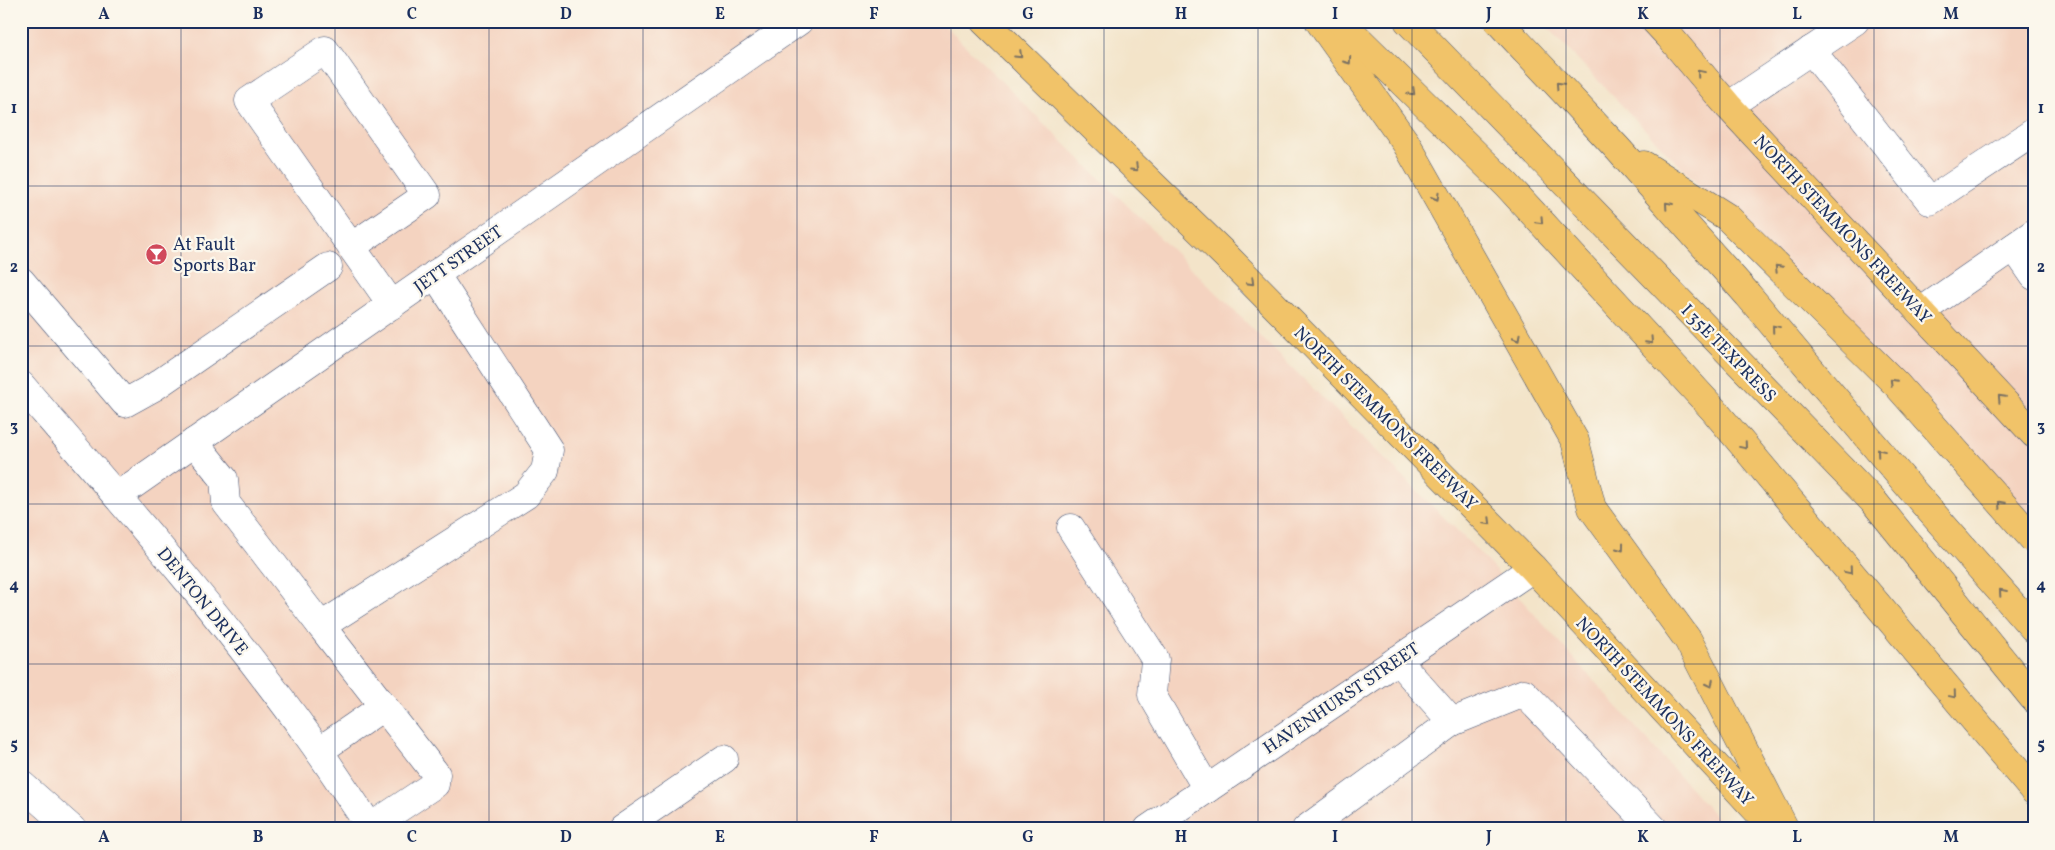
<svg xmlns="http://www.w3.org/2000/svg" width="2055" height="850" font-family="Vollkorn,serif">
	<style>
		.built { fill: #f4d3c0 }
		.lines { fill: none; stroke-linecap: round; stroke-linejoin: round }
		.minor-casing { stroke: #3b4a6e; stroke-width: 29 }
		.major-casing { stroke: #3b4a6e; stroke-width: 29 }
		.highway-casing { stroke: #3b4a6e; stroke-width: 29 }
		.minor { stroke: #fff; stroke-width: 28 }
		.major { stroke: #f1c369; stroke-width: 28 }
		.highway { stroke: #f1c369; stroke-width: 28 }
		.oneway { stroke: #7b7263 }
		.grid { fill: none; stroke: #1b2f5e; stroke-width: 1; stroke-opacity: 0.55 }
		.labels { text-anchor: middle; stroke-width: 4.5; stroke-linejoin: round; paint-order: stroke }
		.street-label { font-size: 18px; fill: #1b2f5e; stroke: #fbf7ec }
		.poi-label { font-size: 18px; fill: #1b2f5e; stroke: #fbf7ec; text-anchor: start }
		.neatline { fill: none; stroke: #1b2f5e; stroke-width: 2 }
		.grid-label { font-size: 16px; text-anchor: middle; font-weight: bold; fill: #1b2f5e }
	</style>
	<rect width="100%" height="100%" fill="#fbf7ec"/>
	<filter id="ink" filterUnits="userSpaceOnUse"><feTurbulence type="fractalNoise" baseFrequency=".02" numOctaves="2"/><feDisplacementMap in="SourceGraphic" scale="10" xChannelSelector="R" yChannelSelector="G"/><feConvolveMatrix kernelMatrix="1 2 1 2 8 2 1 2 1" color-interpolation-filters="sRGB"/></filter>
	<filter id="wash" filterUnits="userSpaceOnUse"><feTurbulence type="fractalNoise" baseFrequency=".0096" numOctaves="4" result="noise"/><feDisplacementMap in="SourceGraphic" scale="20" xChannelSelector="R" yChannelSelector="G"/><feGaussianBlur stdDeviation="1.12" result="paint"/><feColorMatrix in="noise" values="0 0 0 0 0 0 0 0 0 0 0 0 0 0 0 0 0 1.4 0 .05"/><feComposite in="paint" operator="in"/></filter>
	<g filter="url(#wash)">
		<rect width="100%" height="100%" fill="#f3e4c9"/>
		<g class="built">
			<path d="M21 21H940L1475 548 1727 829H21Z"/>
			<path d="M1541 21H2034V544L1896 391Z"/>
		</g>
	</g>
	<g filter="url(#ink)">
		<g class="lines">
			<defs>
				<g id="minor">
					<path d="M1811 50 1930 201 2034 132"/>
					<path d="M1728 106 1855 21"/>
					<path d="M351 247 427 195 325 50 249 101 392 305"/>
					<path d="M2014 247 2034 276"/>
					<path d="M21 281 125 403 154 387 328 267"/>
					<path d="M1920 312 2034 233"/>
					<path d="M21 385C121 501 222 616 311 740 329 765 345 790 362 815L369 829"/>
					<path d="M194 442 224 479 226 503 321 626 526 495 545 471 549 450 435 274"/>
					<path d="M117 496 799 21"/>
					<path d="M1071 528 1155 659 1152 695 1207 789"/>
					<path d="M321 626 436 774 435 784 369 828"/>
					<path d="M1397 660 1452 722 1524 693 1654 829"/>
					<path d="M319 751 384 706"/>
					<path d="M21 784 72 829"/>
					<path d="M622 829 724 759"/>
					<path d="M1148 829 1533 568"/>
					<path d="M1306 829 1452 722"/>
				</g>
				<g id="major">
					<path d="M984 21 1224 254 1533 568 1774 829"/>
					<path d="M1655 21 1669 36 1728 106 2034 434"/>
				</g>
				<g id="highway">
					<path d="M1319 21 1406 143 1575 441 1592 508 1688 640 1785 829"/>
					<path d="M1340 21 1507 185 1713 409 2034 791"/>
					<path d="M1408 21 1875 503 2034 699"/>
					<path d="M1498 21 1617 148 1748 295 1911 489 2034 629"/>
					<path d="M1644 165 1727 217 1897 385 2034 540"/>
				</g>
			</defs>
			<use href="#minor" class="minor-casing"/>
			<use href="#major" class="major-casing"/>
			<use href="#highway" class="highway-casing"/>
			<use href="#minor" class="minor"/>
			<use href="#major" class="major"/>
			<use href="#highway" class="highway"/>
		</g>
		<defs><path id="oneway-chevron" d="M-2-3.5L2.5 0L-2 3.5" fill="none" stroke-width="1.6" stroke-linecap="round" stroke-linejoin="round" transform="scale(1.25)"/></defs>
		<g class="oneway">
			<use href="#oneway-chevron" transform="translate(1019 55) rotate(44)"/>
			<use href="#oneway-chevron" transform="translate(1348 61) rotate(55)"/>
			<use href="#oneway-chevron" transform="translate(1700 73) rotate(-130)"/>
			<use href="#oneway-chevron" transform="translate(1559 85) rotate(-133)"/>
			<use href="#oneway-chevron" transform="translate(1412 92) rotate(44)"/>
			<use href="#oneway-chevron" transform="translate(1135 168) rotate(44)"/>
			<use href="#oneway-chevron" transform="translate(1436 197) rotate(60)"/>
			<use href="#oneway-chevron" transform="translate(1668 205) rotate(-131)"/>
			<use href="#oneway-chevron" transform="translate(1540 221) rotate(47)"/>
			<use href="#oneway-chevron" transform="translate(1778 268) rotate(-135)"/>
			<use href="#oneway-chevron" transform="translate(1251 282) rotate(45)"/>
			<use href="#oneway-chevron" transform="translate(1775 328) rotate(-130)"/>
			<use href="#oneway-chevron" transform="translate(1517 338) rotate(60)"/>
			<use href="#oneway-chevron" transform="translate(1650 341) rotate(47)"/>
			<use href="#oneway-chevron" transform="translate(1893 382) rotate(-134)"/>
			<use href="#oneway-chevron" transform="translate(2001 398) rotate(-133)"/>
			<use href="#oneway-chevron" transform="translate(1744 446) rotate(50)"/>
			<use href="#oneway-chevron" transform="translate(1880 452) rotate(-130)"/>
			<use href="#oneway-chevron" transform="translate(2001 504) rotate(-132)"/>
			<use href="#oneway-chevron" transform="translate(1488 522) rotate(45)"/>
			<use href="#oneway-chevron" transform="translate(1621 548) rotate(54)"/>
			<use href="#oneway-chevron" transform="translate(1849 571) rotate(50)"/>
			<use href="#oneway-chevron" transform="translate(2002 592) rotate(-131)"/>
			<use href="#oneway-chevron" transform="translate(1710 684) rotate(63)"/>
			<use href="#oneway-chevron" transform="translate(1953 695) rotate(50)"/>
		</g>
	</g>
	<path class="grid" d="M181 21V829M335 21V829M489 21V829M643 21V829M797 21V829M951 21V829M1104 21V829M1258 21V829M1412 21V829M1566 21V829M1720 21V829M1874 21V829M21 186H2034M21 346H2034M21 504H2034M21 664H2034"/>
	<defs>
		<symbol id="bar-disc" viewBox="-11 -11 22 22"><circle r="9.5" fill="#d1495b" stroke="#fbf7ec"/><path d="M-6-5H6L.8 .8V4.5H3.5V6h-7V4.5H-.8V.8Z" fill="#fff"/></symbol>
	</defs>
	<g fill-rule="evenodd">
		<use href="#bar-disc" x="144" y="242" width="25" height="25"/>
	</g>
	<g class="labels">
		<g class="street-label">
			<text transform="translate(1843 229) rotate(47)" y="6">NORTH STEMMONS FREEWAY</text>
			<text transform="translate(458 259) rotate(-35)" y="6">JETT STREET</text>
			<text transform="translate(1729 353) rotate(46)" y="6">I 35E TEXPRESS</text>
			<text transform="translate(1386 418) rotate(45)" y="6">NORTH STEMMONS FREEWAY</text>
			<text transform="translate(203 601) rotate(51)" y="6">DENTON DRIVE</text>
			<text transform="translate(1341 698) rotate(-34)" y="6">HAVENHURST STREET</text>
			<text transform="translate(1665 711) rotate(47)" y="6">NORTH STEMMONS FREEWAY</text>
		</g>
		<g class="poi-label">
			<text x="173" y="250">At Fault<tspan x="173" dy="21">Sports Bar</tspan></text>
		</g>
	</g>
	<rect width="2055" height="850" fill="none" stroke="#fbf7ec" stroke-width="55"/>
	<rect x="28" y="28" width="2000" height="794" class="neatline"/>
	<g class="grid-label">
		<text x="104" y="19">A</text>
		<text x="258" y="19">B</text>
		<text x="412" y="19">C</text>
		<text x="566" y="19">D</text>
		<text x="720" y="19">E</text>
		<text x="874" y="19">F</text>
		<text x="1028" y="19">G</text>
		<text x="1181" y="19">H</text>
		<text x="1335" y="19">I</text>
		<text x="1489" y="19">J</text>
		<text x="1643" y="19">K</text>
		<text x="1797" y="19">L</text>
		<text x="1951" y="19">M</text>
		<text x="14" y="113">1</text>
		<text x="2041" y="113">1</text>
		<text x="14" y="272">2</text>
		<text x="2041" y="272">2</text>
		<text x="14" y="431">3</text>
		<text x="2041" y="431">3</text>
		<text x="14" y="590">4</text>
		<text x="2041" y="590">4</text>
		<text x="14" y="749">5</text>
		<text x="2041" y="749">5</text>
		<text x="104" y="842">A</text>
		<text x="258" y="842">B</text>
		<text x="412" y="842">C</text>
		<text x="566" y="842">D</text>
		<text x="720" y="842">E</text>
		<text x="874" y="842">F</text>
		<text x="1028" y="842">G</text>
		<text x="1181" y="842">H</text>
		<text x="1335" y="842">I</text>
		<text x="1489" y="842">J</text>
		<text x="1643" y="842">K</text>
		<text x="1797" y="842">L</text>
		<text x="1951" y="842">M</text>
	</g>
</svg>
